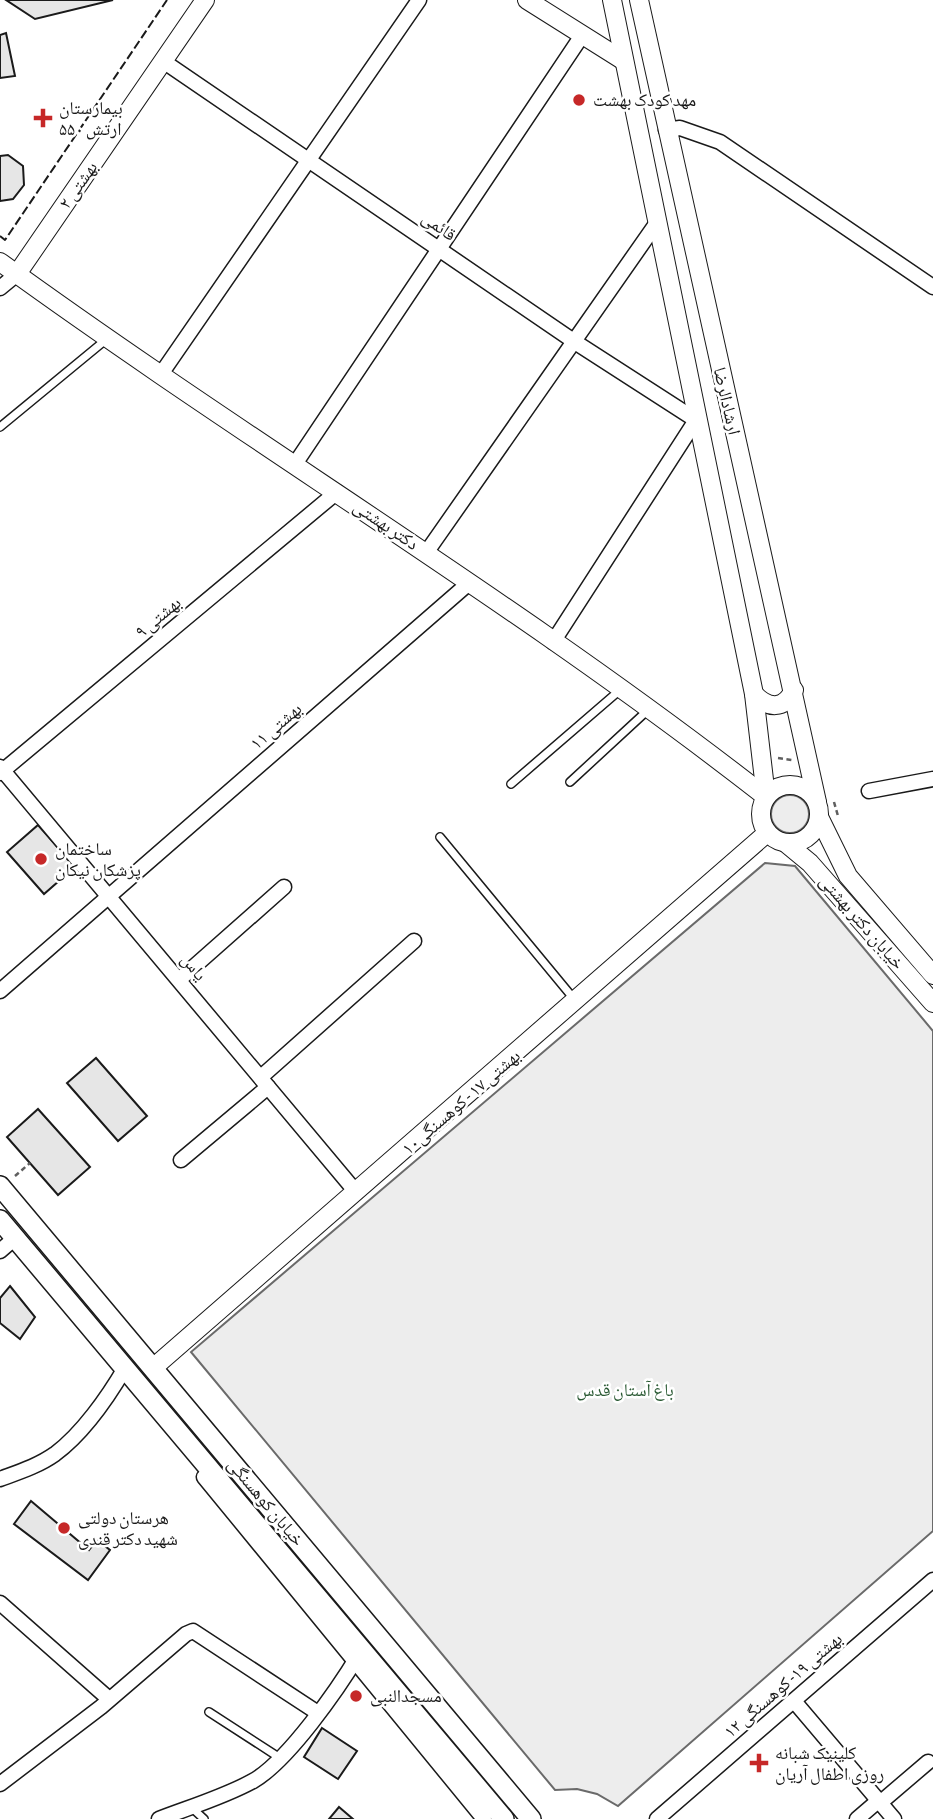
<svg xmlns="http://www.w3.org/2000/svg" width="933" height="1819" font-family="'Asap Condensed','Noto Naskh Arabic',sans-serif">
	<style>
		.built { fill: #ededed; stroke: #6a6a6a; stroke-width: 2 }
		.building { fill: #e6e6e6; stroke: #1a1a1a; stroke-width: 2 }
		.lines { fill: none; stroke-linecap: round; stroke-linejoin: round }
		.service-casing { stroke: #1a1a1a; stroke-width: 10 }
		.minor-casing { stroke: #1a1a1a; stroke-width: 17 }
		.tertiary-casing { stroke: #1a1a1a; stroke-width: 20 }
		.secondary-casing { stroke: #1a1a1a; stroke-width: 22 }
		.path { stroke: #5f5f5f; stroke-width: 2.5; stroke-dasharray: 5 3.5; stroke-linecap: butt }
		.service { stroke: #fff; stroke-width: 7 }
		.minor { stroke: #fff; stroke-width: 14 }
		.tertiary { stroke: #fff; stroke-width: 18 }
		.secondary { stroke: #fff; stroke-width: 19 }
		.fence { stroke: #1a1a1a; stroke-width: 2; stroke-dasharray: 9 3.5; stroke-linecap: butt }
		.poi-dot { fill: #c62828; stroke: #fff; stroke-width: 2.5 }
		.labels { text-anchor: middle; stroke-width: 5; stroke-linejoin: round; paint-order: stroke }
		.poi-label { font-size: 18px; fill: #1a1a1a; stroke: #fff; text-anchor: start }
		.street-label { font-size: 18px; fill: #1a1a1a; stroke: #fff }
		.park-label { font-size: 18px; fill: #2b5a34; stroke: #fff }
	</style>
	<rect width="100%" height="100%" fill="#fff"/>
	<g class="built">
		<circle cx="790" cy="814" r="19"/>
		<path d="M765 863 795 866 933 1031V1531L618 1806 597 1794 577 1789 555 1790 191 1352Z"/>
	</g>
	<g class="building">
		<path d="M6 0H113L35 19Z"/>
		<path d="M6 33 15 76 0 78V35Z"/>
		<path d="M8 155 23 166 24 185 13 199 0 201V156Z"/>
		<path d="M38 825 75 867 44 894 7 852Z"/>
		<path d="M96 1058 147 1116 118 1141 67 1083Z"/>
		<path d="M38 1109 90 1167 58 1195 7 1137Z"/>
		<path d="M10 1286 35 1317 20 1339 0 1323V1298Z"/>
		<path d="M31 1501 89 1550 97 1540 110 1550 88 1580 14 1524Z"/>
		<path d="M322 1728 357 1751 338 1779 304 1757Z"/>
		<path d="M339 1807 353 1819H329Z"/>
	</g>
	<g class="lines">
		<defs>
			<g id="service">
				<path d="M0 427 108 338"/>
				<path d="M570 782 648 710"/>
				<path d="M511 784 620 690"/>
				<path d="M440 837 574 999"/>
				<path d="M209 1712 280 1758"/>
				<path d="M191 1807 204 1819"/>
			</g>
			<g id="minor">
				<path d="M163 61 575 342 696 420 553 642"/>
				<path d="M666 130 680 128 720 142 933 287"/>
				<path d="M0 288 17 274"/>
				<path d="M161 374 419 0"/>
				<path d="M295 464 581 37"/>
				<path d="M426 553 656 224"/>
				<path d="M0 767 356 1192"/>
				<path d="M0 773 337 492"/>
				<path d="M869 791 933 779"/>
				<path d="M180 979 284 887"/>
				<path d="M0 991 469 583"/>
				<path d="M261 1077 414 941"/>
				<path d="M181 1160 268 1087"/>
				<path d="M0 1251 15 1238"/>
				<path d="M204 1477 484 1819"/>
				<path d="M0 1479C19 1472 38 1466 55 1454 82 1434 108 1397 125 1368"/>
				<path d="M0 1603 109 1699"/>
				<path d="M794 1701 894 1819"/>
				<path d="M0 1784 101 1707 186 1634 193 1631 318 1713"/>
				<path d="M880 1803 928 1762"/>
				<path d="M159 1819C190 1807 224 1797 253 1781 288 1761 338 1689 359 1654"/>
				<path d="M657 1819 933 1580"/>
				<path d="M857 1819 878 1801"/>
			</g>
			<g id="tertiary">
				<path d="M527 0 624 61"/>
				<path d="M612 0 754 694 766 797"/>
				<path d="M639 0 817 802"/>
				<path d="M0 262C252 445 521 605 766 797"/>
				<path d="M17 274 205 0"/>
				<path d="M754 694C768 709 784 710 794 690"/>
				<circle cx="790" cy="814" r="29"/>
				<path d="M819 817 848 876 933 975"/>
				<path d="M787 844 810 863 933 1003"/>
				<path d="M153 1368 767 833"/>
			</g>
			<g id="secondary">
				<path d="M0 1186 531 1819"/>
				<path d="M0 1220 504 1819"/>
			</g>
		</defs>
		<use href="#service" class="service-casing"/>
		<use href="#minor" class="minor-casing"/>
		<use href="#tertiary" class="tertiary-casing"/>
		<use href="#secondary" class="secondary-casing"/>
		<g class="path">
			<path d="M778 758 792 760"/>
			<path d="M834 802 838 816"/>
			<path d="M15 1176 30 1163"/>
		</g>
		<use href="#service" class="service"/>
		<use href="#minor" class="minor"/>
		<use href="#tertiary" class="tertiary"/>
		<use href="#secondary" class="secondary"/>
		<path class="fence" d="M0 236 5 240 167 0"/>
	</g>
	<g class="poi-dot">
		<circle cx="579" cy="100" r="7"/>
		<path d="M39.5 107.5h7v7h7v7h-7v7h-7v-7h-7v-7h7z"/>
		<circle cx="41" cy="859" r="7"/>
		<circle cx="64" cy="1528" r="7"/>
		<circle cx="356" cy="1696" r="7"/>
		<path d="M755.5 1752.5h7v7h7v7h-7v7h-7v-7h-7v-7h7z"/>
	</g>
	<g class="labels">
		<g class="poi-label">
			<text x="593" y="106">مهد کودک بهشت</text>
			<text x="59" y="114">بیمارستان<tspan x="59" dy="21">۵۵۰ ارتش</tspan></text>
			<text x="55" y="855">ساختمان<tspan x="55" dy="21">پزشکان نیکان</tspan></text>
			<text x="78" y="1524">هرستان دولتی<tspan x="78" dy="21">شهید دکتر قندی</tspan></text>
			<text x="370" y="1702">مسجدالنبی</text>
			<text x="775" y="1759">کلینیک شبانه<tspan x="775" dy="21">روزی اطفال آریان</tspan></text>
		</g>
		<g class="street-label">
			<text transform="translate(78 185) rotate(-55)" y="6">بهشتی ۲</text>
			<text transform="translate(439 226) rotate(35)" y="6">قائمی</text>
			<text transform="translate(727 401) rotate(77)" y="6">ارشادالرضا</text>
			<text transform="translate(386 525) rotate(34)" y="6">دکتر بهشتی</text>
			<text transform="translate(158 617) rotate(-40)" y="6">بهشتی ۹</text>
			<text transform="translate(276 726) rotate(-41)" y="6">بهشتی ۱۱</text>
			<text transform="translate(862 922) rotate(49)" y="6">خیابان دکتر بهشتی</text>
			<text transform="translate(194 967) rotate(51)" y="6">یاس</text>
			<text transform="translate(461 1102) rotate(-41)" y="6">بهشتی ۱۷ - کوهسنگی۱۰</text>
			<text transform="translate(266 1502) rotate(50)" y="6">خیابان کوهسنگی</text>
			<text transform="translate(783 1685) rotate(-41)" y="6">بهشتی ۱۹- کوهسنگی ۱۲</text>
		</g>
		<g class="park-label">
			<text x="625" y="1396">باغ آستان قدس</text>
		</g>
	</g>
</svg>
